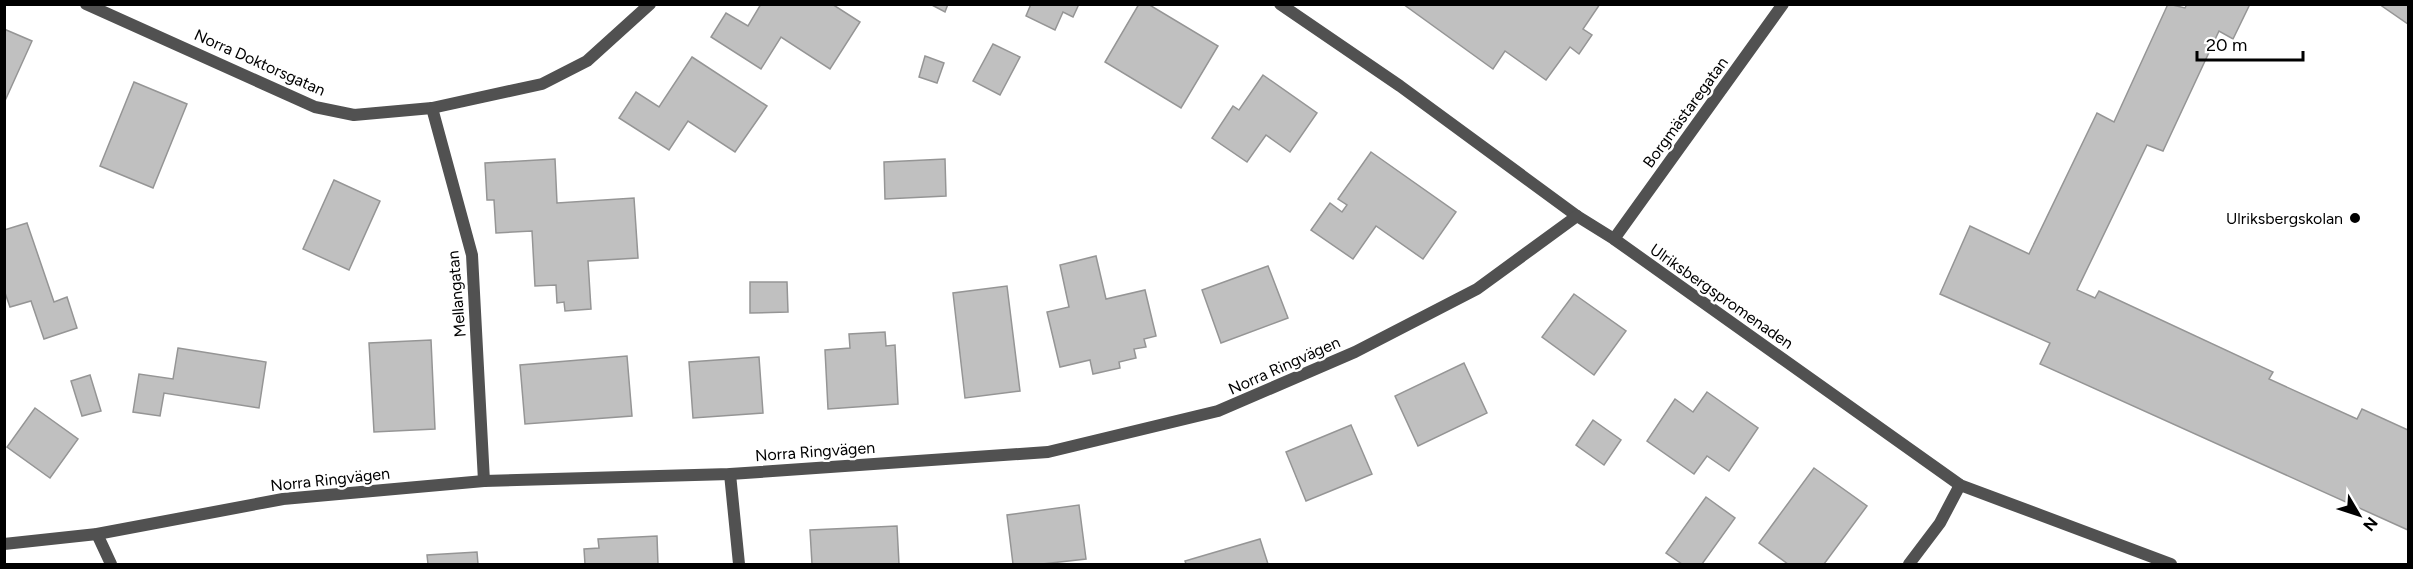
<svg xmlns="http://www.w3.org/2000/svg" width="2413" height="569" font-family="Figtree,sans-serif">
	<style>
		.building { fill: #c0c0c0; stroke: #959595; stroke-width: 1.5 }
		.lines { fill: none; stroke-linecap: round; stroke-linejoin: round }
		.street { stroke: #515151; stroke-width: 12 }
		.poi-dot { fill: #000; stroke: #fff; stroke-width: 2 }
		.labels { text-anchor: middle; stroke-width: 5; stroke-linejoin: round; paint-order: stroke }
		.street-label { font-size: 16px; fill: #000; stroke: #fff }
		.poi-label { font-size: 16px; fill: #000; stroke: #fff; text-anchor: end }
	</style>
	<rect width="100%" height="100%" fill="#fff"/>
	<g class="building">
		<path d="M761 4H832L860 22 830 69 781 37 761 69 711 37 726 13 748 26Z"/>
		<path d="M930 4H948L945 12Z"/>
		<path d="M1031 4H1079L1073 17 1063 12 1055 30 1026 16Z"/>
		<path d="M1139 4H1148L1218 46 1181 108 1105 62Z"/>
		<path d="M1403 4H1600L1583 29 1592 35 1579 54 1570 47 1546 80 1505 51 1493 69Z"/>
		<path d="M2168 4 2185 8 2187 4H2250L2233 39 2219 31 2163 151 2147 145 2077 290 2095 298 2099 291 2273 372 2269 379 2357 419 2362 409 2408 430V530L2040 364 2050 343 1940 294 1970 226 2029 254 2097 113 2114 122Z"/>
		<path d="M2379 4H2408V24Z"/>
		<path d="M4 29 32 41 4 103Z"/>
		<path d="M993 44 1020 57 1000 95 973 81Z"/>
		<path d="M925 56 944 63 937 83 919 77Z"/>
		<path d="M692 57 767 106 735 152 688 121 669 150 619 118 636 92 659 107Z"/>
		<path d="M1263 75 1317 113 1290 152 1266 135 1247 162 1212 138 1233 106 1239 110Z"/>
		<path d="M134 82 187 104 153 188 100 166Z"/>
		<path d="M1371 152 1456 212 1423 259 1376 226 1353 259 1311 230 1330 203 1342 212 1347 205 1338 199Z"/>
		<path d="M555 159 557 203 634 198 638 258 588 261 591 309 565 311 564 302 557 303 556 285 535 286 532 231 496 233 494 200H487L485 163Z"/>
		<path d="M945 159 946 196 885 199 884 162Z"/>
		<path d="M334 180 380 201 349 270 303 249Z"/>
		<path d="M27 223 54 302 67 297 77 328 44 339 31 301 10 307 4 290V230Z"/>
		<path d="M1096 256 1106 299 1145 290 1156 336 1144 339 1146 347 1134 349 1136 358 1119 362 1120 368 1093 374 1090 360 1060 367 1047 312 1069 307 1060 265Z"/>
		<path d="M1268 266 1288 318 1221 343 1202 290Z"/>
		<path d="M750 282H787L788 312 750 313Z"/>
		<path d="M1007 286 1020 391 965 398 953 293Z"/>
		<path d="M1574 294 1626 331 1594 375 1542 337Z"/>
		<path d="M885 332 886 346 895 345 898 404 828 409 825 350 850 348 849 334Z"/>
		<path d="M431 340 435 429 374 432 369 343Z"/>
		<path d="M178 348 266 362 259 408 164 393 160 416 133 412 139 374 173 379Z"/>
		<path d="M627 356 632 416 525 424 520 365Z"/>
		<path d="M759 357 763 413 693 418 689 362Z"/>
		<path d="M1464 363 1487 413 1418 446 1395 396Z"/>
		<path d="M90 375 101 411 82 416 71 381Z"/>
		<path d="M1707 392 1758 428 1729 471 1707 456 1694 474 1647 441 1675 399 1693 412Z"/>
		<path d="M35 408 78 439 50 478 7 447Z"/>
		<path d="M1593 420 1621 440 1604 465 1576 445Z"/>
		<path d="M1351 425 1372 474 1306 501 1286 452Z"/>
		<path d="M1814 468 1867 506 1824 564H1788L1759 543Z"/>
		<path d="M1706 497 1735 518 1702 564H1682L1666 553Z"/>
		<path d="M1079 505 1086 559 1042 564H1013L1007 515Z"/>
		<path d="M897 526 899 564H812L810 530Z"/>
		<path d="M657 536 658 564H585L584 549 599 548 598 539Z"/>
		<path d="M1260 539 1268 564H1186L1185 561Z"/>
		<path d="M477 552 478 564H428L427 555Z"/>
	</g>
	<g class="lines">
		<g class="street">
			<path d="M86 4 315 107 354 115 432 108 542 84 587 61 650 4"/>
			<path d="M1280 4 1400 86 1577 216 1614 239 1960 485 2171 564"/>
			<path d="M432 108 472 255 484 481"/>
			<path d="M1614 239 1783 4"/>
			<path d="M730 474 739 564"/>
			<path d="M97 534 111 564"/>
			<path d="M4 544 97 534 283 499 484 481 730 474 1048 452 1218 411 1355 352 1477 289 1577 216"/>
			<path d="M1909 564 1940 523 1960 485"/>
		</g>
	</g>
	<circle class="poi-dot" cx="2355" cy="218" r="6"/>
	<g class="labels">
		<g class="street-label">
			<text transform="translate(260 62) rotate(24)" y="6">Norra Doktorsgatan</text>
			<text transform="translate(1685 112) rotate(-54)" y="6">Borgmästaregatan</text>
			<text transform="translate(456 294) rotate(-95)" y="6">Mellangatan</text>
			<text transform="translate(1722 296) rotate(35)" y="6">Ulriksbergspromenaden</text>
			<text transform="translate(1284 365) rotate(-24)" y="6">Norra Ringvägen</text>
			<text transform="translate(815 451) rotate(-4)" y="6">Norra Ringvägen</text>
			<text transform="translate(330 479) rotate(-6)" y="6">Norra Ringvägen</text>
		</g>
		<g class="poi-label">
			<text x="2343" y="224">Ulriksbergskolan</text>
		</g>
	</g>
	<rect width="2413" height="569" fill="none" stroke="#000000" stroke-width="12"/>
	<g transform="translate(2359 515) rotate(129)" stroke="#ffffff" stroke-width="4.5" paint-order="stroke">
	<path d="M0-4.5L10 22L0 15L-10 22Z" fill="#000000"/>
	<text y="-9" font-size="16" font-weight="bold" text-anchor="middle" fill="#000000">N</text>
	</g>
	<path d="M2197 51v9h106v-9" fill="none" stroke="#000000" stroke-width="3"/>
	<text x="2206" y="51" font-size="18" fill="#000000" stroke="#ffffff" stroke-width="4.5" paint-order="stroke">20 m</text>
</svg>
